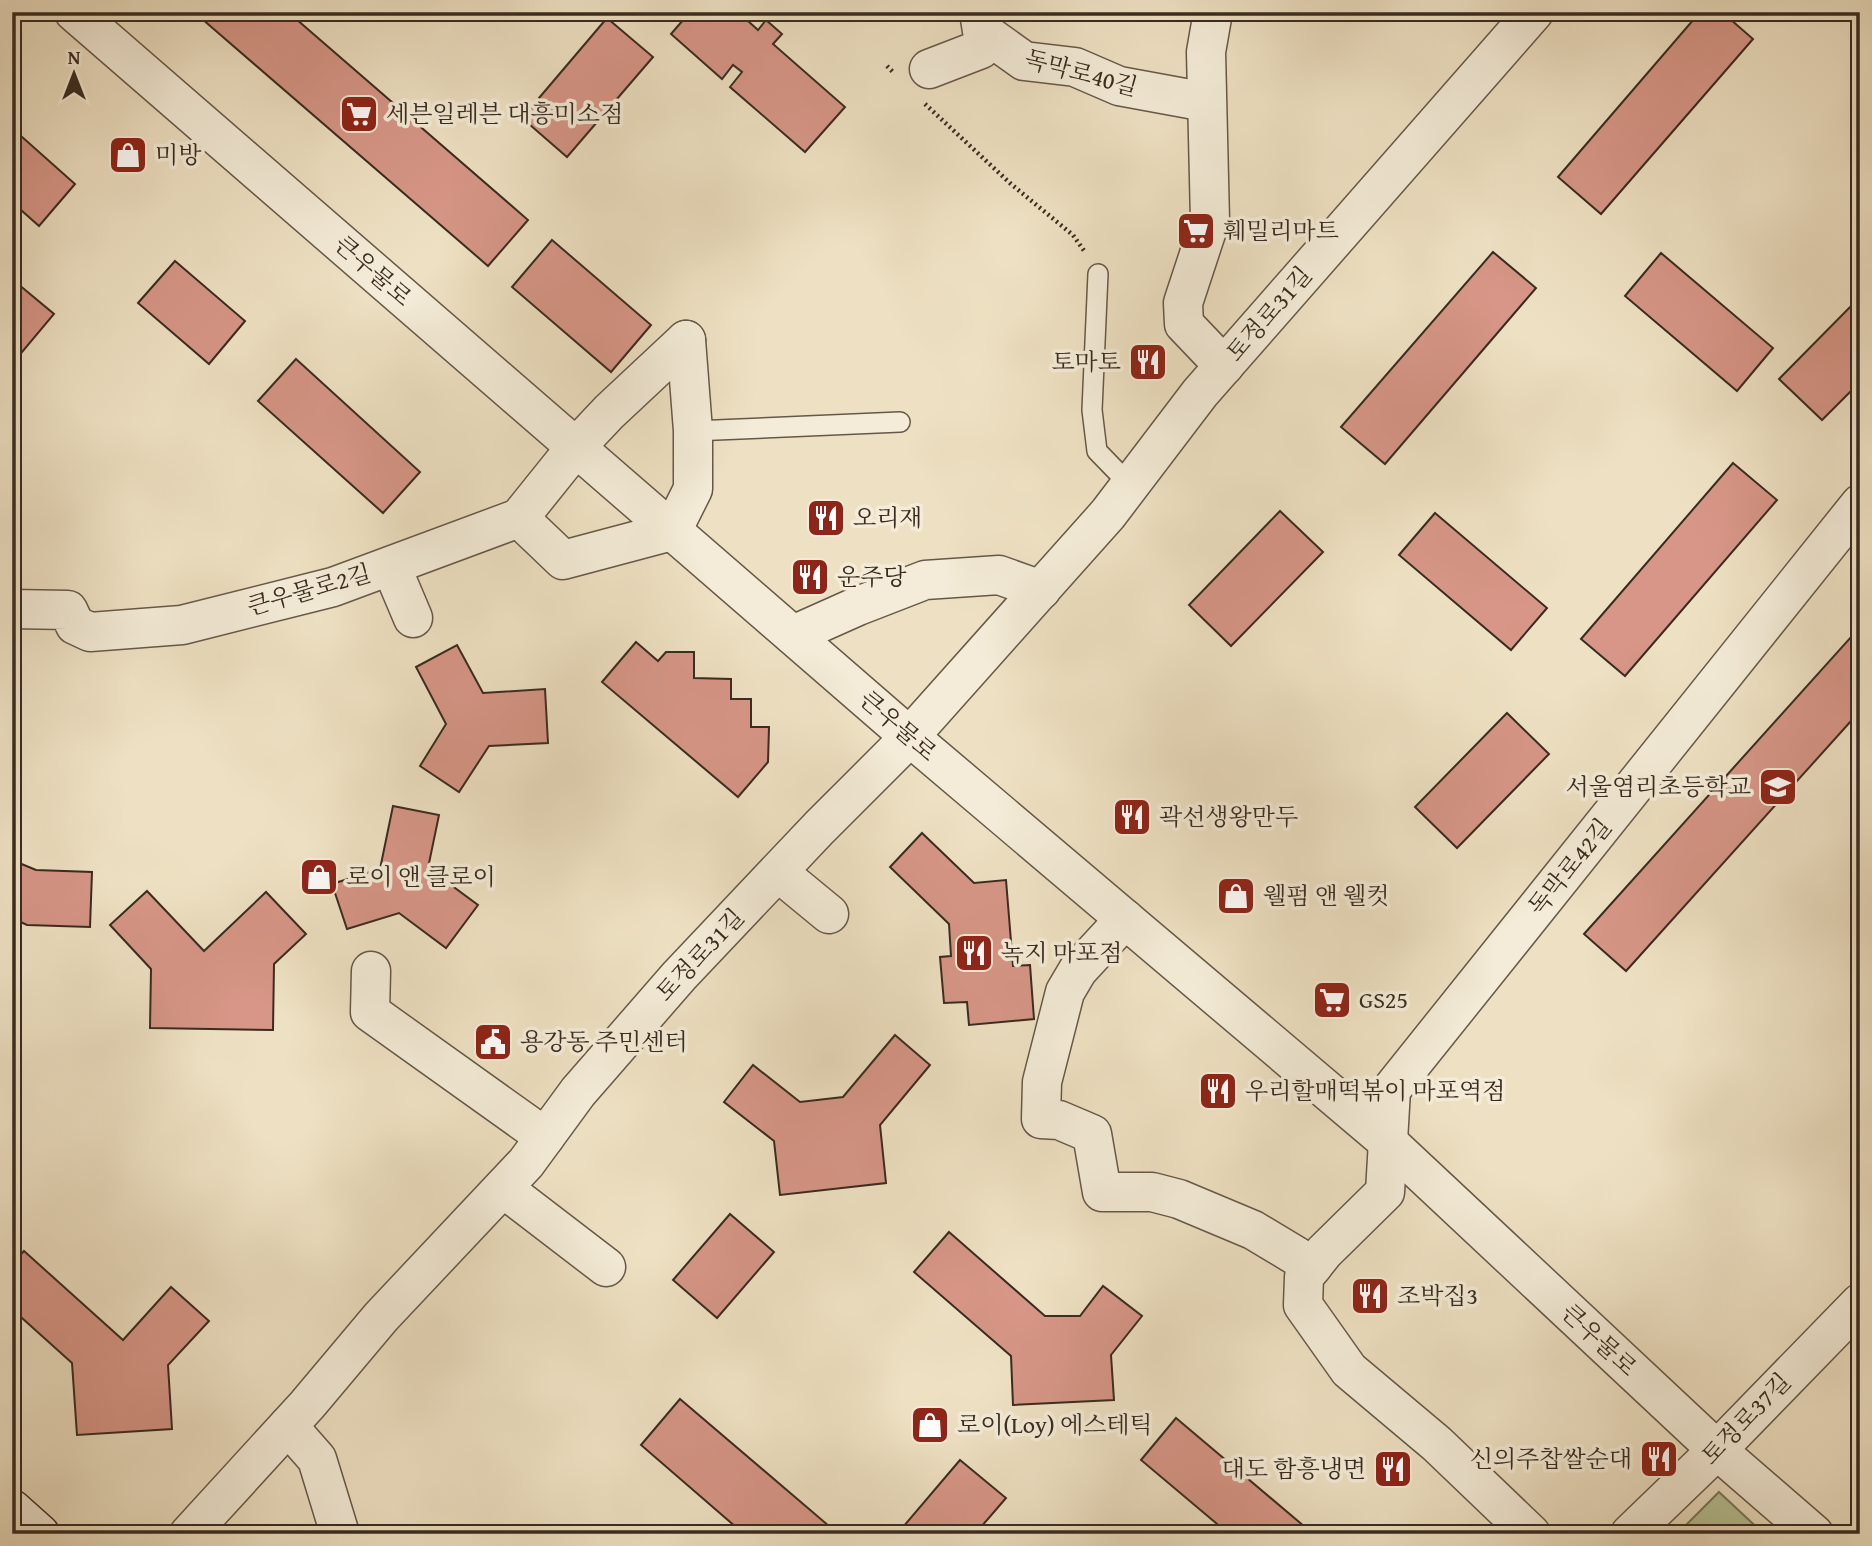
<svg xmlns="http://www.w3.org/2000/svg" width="1872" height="1546" font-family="'Gentium Book Plus','Noto Serif KR',serif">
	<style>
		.green { fill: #b6c396; stroke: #78775b; stroke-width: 2 }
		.building { fill: #d79687; stroke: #392b20; stroke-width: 2 }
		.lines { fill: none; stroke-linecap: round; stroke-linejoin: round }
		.service-casing { stroke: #665849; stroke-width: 22 }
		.minor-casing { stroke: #665849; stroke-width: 41 }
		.tertiary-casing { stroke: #665849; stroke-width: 41 }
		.secondary-casing { stroke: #392b20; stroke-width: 41 }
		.path { stroke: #392b20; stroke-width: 4.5; stroke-dasharray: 2 3.5; stroke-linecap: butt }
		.service { stroke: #f4ecd8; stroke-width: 19 }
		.minor { stroke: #f4ecd8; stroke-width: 38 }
		.tertiary { stroke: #f4ecd8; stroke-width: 38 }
		.secondary { stroke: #f4ecd8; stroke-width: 38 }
		.labels { text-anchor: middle; stroke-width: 7; stroke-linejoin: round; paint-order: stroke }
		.street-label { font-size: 24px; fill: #392b20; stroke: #f4ecd8 }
		.poi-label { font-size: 24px; fill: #392b20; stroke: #f4ecd8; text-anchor: start }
	</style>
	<rect width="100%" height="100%" fill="#eee1c3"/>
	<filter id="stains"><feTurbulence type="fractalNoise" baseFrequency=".00286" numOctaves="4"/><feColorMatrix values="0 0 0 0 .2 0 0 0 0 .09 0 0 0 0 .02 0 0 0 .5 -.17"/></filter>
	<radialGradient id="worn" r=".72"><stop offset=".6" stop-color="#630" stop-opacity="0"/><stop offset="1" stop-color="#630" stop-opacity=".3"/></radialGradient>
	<path class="green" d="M1719 1492 1764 1534H1677Z"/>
	<g class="building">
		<path d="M194 12H288L528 220 488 266Z"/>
		<path d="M690 12H738L758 30 766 20 782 34 773 44 845 107 805 152 730 87 742 72 733 65 722 79 671 34Z"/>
		<path d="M839 12H859L850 21Z"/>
		<path d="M1700 12H1722L1753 39 1601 214 1558 177Z"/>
		<path d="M607 18 653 57 567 157 522 118Z"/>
		<path d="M12 128 75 184 39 226 12 202Z"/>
		<path d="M552 240 651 325 611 372 512 287Z"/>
		<path d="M1493 252 1536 288 1385 464 1341 427Z"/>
		<path d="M1661 253 1773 348 1737 391 1625 296Z"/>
		<path d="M175 261 245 321 209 364 138 303Z"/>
		<path d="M12 279 54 314 12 364Z"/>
		<path d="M1860 297V382L1822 420 1779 379Z"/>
		<path d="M296 359 420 472 383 513 258 401Z"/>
		<path d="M1733 463 1777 500 1625 676 1581 639Z"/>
		<path d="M1280 511 1323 552 1231 646 1189 605Z"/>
		<path d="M1435 513 1547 608 1511 650 1399 555Z"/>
		<path d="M1860 627V711L1626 971 1584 934Z"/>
		<path d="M636 642 658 661 666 652H694V678L731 679V699H751V727H769L768 762 738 797 602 682Z"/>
		<path d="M457 645 483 693 545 689 548 743 489 746 459 792 420 766 446 724 416 667Z"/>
		<path d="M1507 713 1549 754 1457 848 1415 807Z"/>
		<path d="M393 806 439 815 428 868 478 905 446 948 399 913 347 929 332 884 380 869Z"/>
		<path d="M922 833 974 883 1006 880 1013 966 1030 965 1034 1019 969 1025 967 1002 944 1003 940 957 951 956 949 924 890 867Z"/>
		<path d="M12 860 36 870 92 872 90 927 27 925 12 918Z"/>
		<path d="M147 891 204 951 266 892 306 934 274 964 273 1030 150 1028 151 969 110 925Z"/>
		<path d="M895 1035 930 1065 880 1125 886 1183 780 1195 774 1141 724 1102 753 1065 800 1102 843 1097Z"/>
		<path d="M730 1214 774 1252 717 1318 673 1280Z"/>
		<path d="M949 1232 1045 1316H1080L1103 1286 1142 1316 1111 1355 1114 1400 1013 1405 1011 1356 914 1272Z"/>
		<path d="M24 1251 123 1340 171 1287 209 1321 168 1365 172 1429 77 1435 72 1363 12 1309V1264Z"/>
		<path d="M680 1399 829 1526 822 1534H744L641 1445Z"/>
		<path d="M1176 1418 1305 1527 1300 1534H1229L1141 1460Z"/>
		<path d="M960 1460 1006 1498 975 1534H911L903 1527Z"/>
	</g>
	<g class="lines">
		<defs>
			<g id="service">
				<path d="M1098 274 1092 410 1097 451 1130 485"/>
				<path d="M693 431 900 422"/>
			</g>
			<g id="minor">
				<path d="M979 12 982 31 1024 61 1075 67 1119 86 1206 102"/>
				<path d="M1213 12 1206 52 1210 221 1183 303 1184 324 1224 366"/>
				<path d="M929 69 981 49 991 38"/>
				<path d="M519 518 563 560 672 531 693 489V431L686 340"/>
				<path d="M391 566 413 618"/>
				<path d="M12 609 68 610 75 625 90 632 182 625 333 587 519 518 576 447 609 412 686 340"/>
				<path d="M793 635 858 606 925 580 999 575 1041 590"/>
				<path d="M778 872 829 914"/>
				<path d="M1125 919 1078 970 1065 992 1042 1082 1041 1119 1059 1120 1092 1134 1102 1192H1152L1179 1199 1253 1230 1313 1266"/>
				<path d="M371 971 370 1012 545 1137"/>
				<path d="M503 1188 606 1267"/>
				<path d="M288 1426 317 1459 340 1534"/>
				<path d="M1531 1534 1437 1444 1349 1370 1303 1305 1304 1277 1324 1252 1385 1192 1391 1090 1860 504"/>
				<path d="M1630 1534 1717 1450 1860 1303"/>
			</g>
			<g id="tertiary">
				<path d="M74 12 910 737 1388 1142 1717 1450 1814 1534"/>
				<path d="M189 1534 307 1405 381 1317 526 1163 578 1092 679 976 819 828 902 745 1108 514 1200 393 1534 12"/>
			</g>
			<path id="secondary" d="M12 1509 40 1534"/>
		</defs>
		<use href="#service" class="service-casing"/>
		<use href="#minor" class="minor-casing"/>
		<use href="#tertiary" class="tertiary-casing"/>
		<use href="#secondary" class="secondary-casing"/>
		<g class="path">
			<path d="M887 66 894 73"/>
			<path d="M925 104 1011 184 1073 235 1085 252"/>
		</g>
		<use href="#service" class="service"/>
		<use href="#minor" class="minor"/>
		<use href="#tertiary" class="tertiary"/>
		<use href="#secondary" class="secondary"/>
	</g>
	<defs>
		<symbol id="supermarket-square" viewBox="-11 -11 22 22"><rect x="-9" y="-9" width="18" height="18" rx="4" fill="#8f2418" stroke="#f4ecd8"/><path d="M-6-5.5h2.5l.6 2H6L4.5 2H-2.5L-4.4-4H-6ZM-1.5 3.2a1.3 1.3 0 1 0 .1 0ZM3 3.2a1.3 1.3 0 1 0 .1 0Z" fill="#fff"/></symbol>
		<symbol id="shop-square" viewBox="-11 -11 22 22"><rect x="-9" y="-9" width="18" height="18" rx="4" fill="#8f2418" stroke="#f4ecd8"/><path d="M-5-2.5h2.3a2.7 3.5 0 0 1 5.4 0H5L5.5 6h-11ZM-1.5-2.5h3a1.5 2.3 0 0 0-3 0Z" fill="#fff"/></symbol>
		<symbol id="restaurant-square" viewBox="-11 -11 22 22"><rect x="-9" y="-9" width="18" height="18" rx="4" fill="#8f2418" stroke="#f4ecd8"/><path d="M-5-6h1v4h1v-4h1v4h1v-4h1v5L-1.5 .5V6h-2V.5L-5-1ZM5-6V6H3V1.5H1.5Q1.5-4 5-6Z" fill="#fff"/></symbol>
		<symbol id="school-square" viewBox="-11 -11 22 22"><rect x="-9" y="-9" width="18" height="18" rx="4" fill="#8f2418" stroke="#f4ecd8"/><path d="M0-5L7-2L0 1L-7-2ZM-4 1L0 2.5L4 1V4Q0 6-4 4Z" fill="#fff"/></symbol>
		<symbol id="civic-square" viewBox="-11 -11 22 22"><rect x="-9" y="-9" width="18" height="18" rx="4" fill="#8f2418" stroke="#f4ecd8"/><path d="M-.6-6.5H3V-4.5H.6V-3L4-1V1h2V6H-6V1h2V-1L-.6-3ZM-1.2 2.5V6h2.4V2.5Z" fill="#fff"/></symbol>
	</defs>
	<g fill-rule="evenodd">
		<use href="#supermarket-square" x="337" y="92" width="44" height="44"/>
		<use href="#shop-square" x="106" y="133" width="44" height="44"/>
		<use href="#supermarket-square" x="1174" y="209" width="44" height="44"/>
		<use href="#restaurant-square" x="1126" y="340" width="44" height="44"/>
		<use href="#restaurant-square" x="804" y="496" width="44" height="44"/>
		<use href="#restaurant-square" x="788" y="555" width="44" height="44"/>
		<use href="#school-square" x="1756" y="765" width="44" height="44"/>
		<use href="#restaurant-square" x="1110" y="795" width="44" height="44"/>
		<use href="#shop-square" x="297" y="855" width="44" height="44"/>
		<use href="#shop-square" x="1214" y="874" width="44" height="44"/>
		<use href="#restaurant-square" x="952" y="931" width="44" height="44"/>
		<use href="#supermarket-square" x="1310" y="978" width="44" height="44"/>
		<use href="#civic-square" x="471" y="1020" width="44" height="44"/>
		<use href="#restaurant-square" x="1196" y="1069" width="44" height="44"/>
		<use href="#restaurant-square" x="1348" y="1274" width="44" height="44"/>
		<use href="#shop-square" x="908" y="1403" width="44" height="44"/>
		<use href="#restaurant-square" x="1637" y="1437" width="44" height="44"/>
		<use href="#restaurant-square" x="1371" y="1447" width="44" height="44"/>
	</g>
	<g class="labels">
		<g class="street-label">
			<text transform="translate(1081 73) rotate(15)" y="8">독막로40길</text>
			<text transform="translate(373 271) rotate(41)" y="8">큰우물로</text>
			<text transform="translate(1269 314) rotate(-49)" y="8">토정로31길</text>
			<text transform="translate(309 590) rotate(-16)" y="8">큰우물로2길</text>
			<text transform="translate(898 726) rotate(41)" y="8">큰우물로</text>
			<text transform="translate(1570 867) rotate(-51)" y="8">독막로42길</text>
			<text transform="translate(700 955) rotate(-47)" y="8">토정로31길</text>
			<text transform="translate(1599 1340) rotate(43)" y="8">큰우물로</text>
			<text transform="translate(1746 1419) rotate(-46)" y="8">토정로37길</text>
		</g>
		<g class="poi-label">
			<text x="386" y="122">세븐일레븐 대흥미소점</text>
			<text x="155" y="163">미방</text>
			<text x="1223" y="239">훼밀리마트</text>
			<text x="1121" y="370" text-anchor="end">토마토</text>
			<text x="853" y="526">오리재</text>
			<text x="837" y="585">운주당</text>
			<text x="1751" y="795" text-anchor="end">서울염리초등학교</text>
			<text x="1159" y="825">곽선생왕만두</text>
			<text x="346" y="885">로이 앤 클로이</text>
			<text x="1263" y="904">웰펌 앤 웰컷</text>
			<text x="1001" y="961">녹지 마포점</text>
			<text x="1359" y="1008">GS25</text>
			<text x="520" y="1050">용강동 주민센터</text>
			<text x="1245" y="1099">우리할매떡볶이 마포역점</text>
			<text x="1397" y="1304">조박집3</text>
			<text x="957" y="1433">로이(Loy) 에스테틱</text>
			<text x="1632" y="1467" text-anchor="end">신의주찹쌀순대</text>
			<text x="1366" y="1477" text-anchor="end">대도 함흥냉면</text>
		</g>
	</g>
	<rect width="1872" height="1546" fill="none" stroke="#eee1c3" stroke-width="42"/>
	<rect x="14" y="14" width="1844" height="1518" fill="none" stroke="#392b20" stroke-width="3.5"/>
	<rect x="21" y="21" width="1830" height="1504" fill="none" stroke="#392b20" stroke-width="2"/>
	<g transform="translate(74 74)" stroke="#f4ecd8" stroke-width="5" paint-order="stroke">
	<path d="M0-5L12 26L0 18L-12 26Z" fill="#392b20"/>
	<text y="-10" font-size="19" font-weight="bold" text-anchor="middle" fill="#392b20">N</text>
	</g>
	<rect width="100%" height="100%" filter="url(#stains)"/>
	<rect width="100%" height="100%" fill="url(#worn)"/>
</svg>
